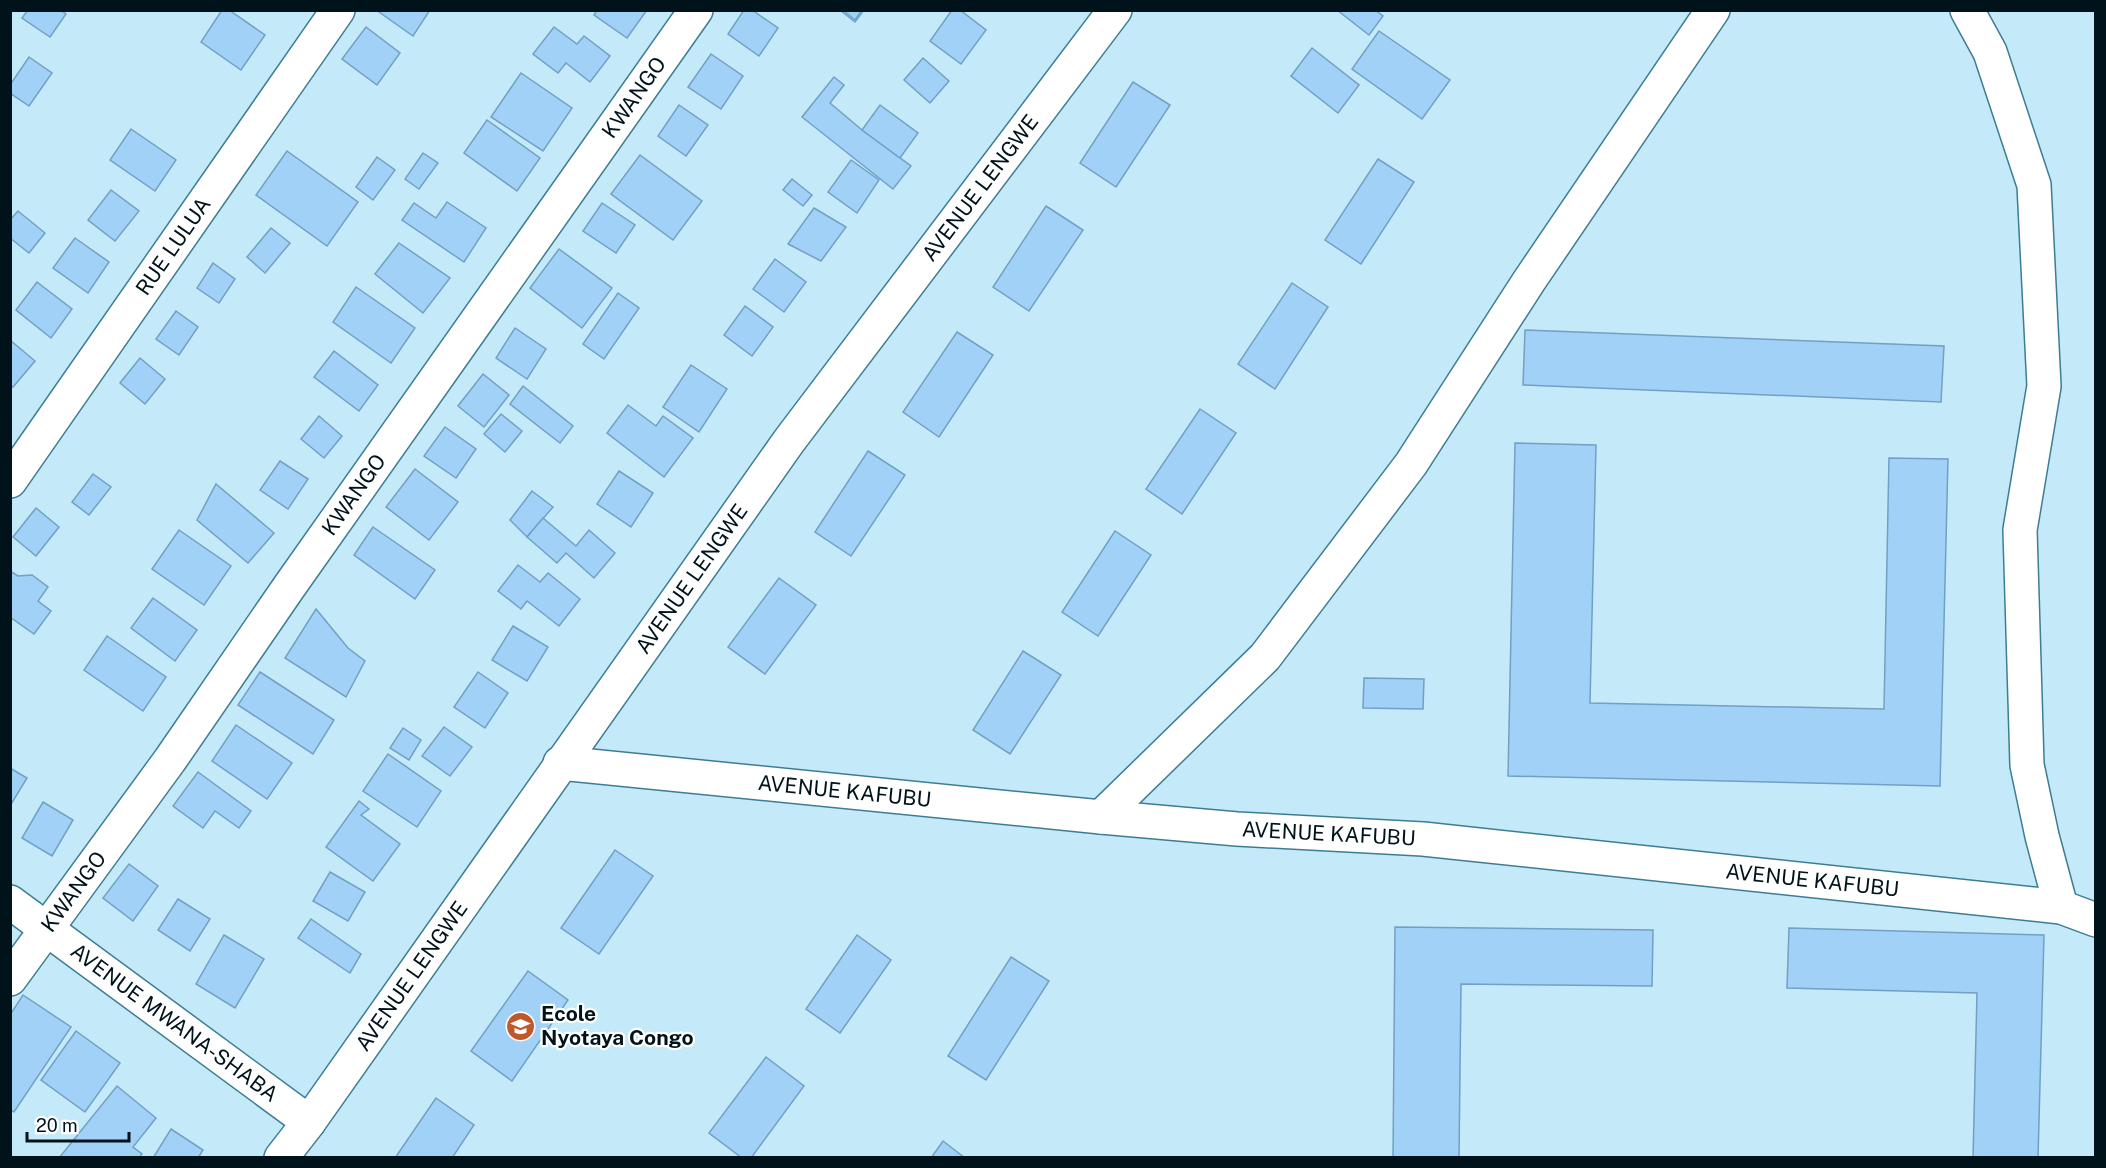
<svg xmlns="http://www.w3.org/2000/svg" width="2106" height="1168" font-family="'Public Sans',sans-serif">
	<style>
		.building { fill: #a2d1f8; stroke: #71a0c5; stroke-width: 1.5 }
		.lines { fill: none; stroke-linecap: round; stroke-linejoin: round }
		.street-casing { stroke: #3d7d93; stroke-width: 36 }
		.street { stroke: #fff; stroke-width: 33 }
		.labels { text-anchor: middle; stroke-width: 4.5; stroke-linejoin: round; paint-order: stroke }
		.street-label { font-size: 21px; fill: #00131b; stroke: #fff }
		.poi-label { font-size: 21px; font-weight: bold; fill: #00131b; stroke: #fff; text-anchor: start }
	</style>
	<rect width="100%" height="100%" fill="#c4eaf9"/>
	<g class="building">
		<path d="M28 10H60L66 14 50 37 22 18Z"/>
		<path d="M222 10H229L265 35 241 70 201 42Z"/>
		<path d="M380 10H430L413 36 379 12Z"/>
		<path d="M597 10H647L627 38 594 15Z"/>
		<path d="M744 10H752L778 28 759 56 728 34Z"/>
		<path d="M840 10H864L855 22Z"/>
		<path d="M843 10H862L855 20Z"/>
		<path d="M952 10H960L986 30 961 64 930 41Z"/>
		<path d="M1337 10H1375L1383 16 1369 35Z"/>
		<path d="M366 27 400 53 377 85 342 59Z"/>
		<path d="M554 27 577 44 584 36 610 56 590 82 566 63 558 73 533 54Z"/>
		<path d="M1379 31 1450 80 1422 119 1352 69Z"/>
		<path d="M1312 48 1359 85 1338 113 1291 76Z"/>
		<path d="M711 54 743 76 721 109 688 87Z"/>
		<path d="M29 57 52 73 29 106 10 93V85Z"/>
		<path d="M923 58 949 81 930 103 904 80Z"/>
		<path d="M521 73 572 108 543 151 491 117Z"/>
		<path d="M834 77 844 85 830 103 862 130 911 166 893 189 802 117Z"/>
		<path d="M1133 82 1170 105 1116 187 1080 163Z"/>
		<path d="M679 105 708 125 686 156 658 136Z"/>
		<path d="M880 105 918 133 900 158 862 130Z"/>
		<path d="M487 120 540 158 517 191 464 153Z"/>
		<path d="M131 129 176 160 155 191 110 160Z"/>
		<path d="M287 151 358 202 327 246 256 195Z"/>
		<path d="M423 153 438 163 419 189 405 179Z"/>
		<path d="M640 155 702 201 673 240 611 194Z"/>
		<path d="M377 157 395 170 373 200 356 187Z"/>
		<path d="M1378 159 1414 182 1361 264 1325 240Z"/>
		<path d="M851 160 879 180 857 213 828 192Z"/>
		<path d="M792 179 812 195 803 206 783 190Z"/>
		<path d="M111 190 139 211 115 241 88 220Z"/>
		<path d="M447 202 486 228 464 262 402 220 414 203 436 218Z"/>
		<path d="M602 203 635 225 616 253 583 231Z"/>
		<path d="M1046 206 1083 230 1029 311 993 287Z"/>
		<path d="M814 208 846 227 821 261 788 244Z"/>
		<path d="M18 211 45 233 29 253 10 238V220Z"/>
		<path d="M271 228 290 243 265 273 247 257Z"/>
		<path d="M75 238 109 262 88 293 53 268Z"/>
		<path d="M399 243 450 278 423 313 375 274Z"/>
		<path d="M559 249 612 288 582 328 530 288Z"/>
		<path d="M775 259 806 282 784 312 753 289Z"/>
		<path d="M213 263 235 279 219 303 197 288Z"/>
		<path d="M37 282 72 309 51 338 16 310Z"/>
		<path d="M1292 283 1328 307 1275 389 1238 364Z"/>
		<path d="M356 287 415 328 391 363 333 322Z"/>
		<path d="M618 293 639 308 604 359 583 344Z"/>
		<path d="M745 306 773 327 752 356 724 335Z"/>
		<path d="M176 311 198 327 179 355 156 339Z"/>
		<path d="M515 328 546 349 527 379 496 358Z"/>
		<path d="M1525 330 1944 346 1941 402 1523 385Z"/>
		<path d="M957 332 993 355 939 437 903 412Z"/>
		<path d="M10 340 35 361 13 387 10 385Z"/>
		<path d="M334 351 378 385 359 411 314 377Z"/>
		<path d="M140 358 165 379 145 404 120 383Z"/>
		<path d="M691 365 727 389 699 432 663 407Z"/>
		<path d="M483 374 509 395 484 427 458 406Z"/>
		<path d="M523 386 573 426 560 443 510 404Z"/>
		<path d="M628 405 656 426 663 416 693 438 664 477 607 433Z"/>
		<path d="M1200 409 1236 433 1182 514 1146 489Z"/>
		<path d="M501 414 522 431 505 452 484 434Z"/>
		<path d="M319 416 342 436 324 458 301 439Z"/>
		<path d="M445 427 476 449 456 478 424 456Z"/>
		<path d="M1515 443 1596 445 1590 703 1884 709 1889 458 1948 459 1940 786 1508 776Z"/>
		<path d="M868 451 905 475 851 556 815 532Z"/>
		<path d="M280 461 308 479 288 509 260 490Z"/>
		<path d="M415 469 458 502 429 540 386 507Z"/>
		<path d="M619 471 653 493 631 527 597 504Z"/>
		<path d="M93 474 111 487 89 515 72 502Z"/>
		<path d="M216 484 274 533 248 563 197 520Z"/>
		<path d="M532 491 553 507 527 537 510 520Z"/>
		<path d="M36 508 59 527 36 556 13 537Z"/>
		<path d="M543 518 576 546 589 530 615 553 594 578 566 553 557 563 527 537Z"/>
		<path d="M373 527 435 570 415 599 354 555Z"/>
		<path d="M179 530 231 566 204 605 152 569Z"/>
		<path d="M1115 531 1151 555 1098 636 1062 612Z"/>
		<path d="M518 565 540 582 548 573 580 599 559 626 527 601 521 609 498 591Z"/>
		<path d="M10 571 18 576 32 575 48 587 38 601 51 611 34 634 10 617Z"/>
		<path d="M779 578 816 605 765 674 728 647Z"/>
		<path d="M153 598 197 630 175 661 131 628Z"/>
		<path d="M316 609 348 648 365 661 346 697 285 658Z"/>
		<path d="M513 626 548 647 527 681 492 660Z"/>
		<path d="M107 636 166 677 143 711 84 670Z"/>
		<path d="M1023 651 1061 675 1010 754 973 730Z"/>
		<path d="M260 672 334 720 313 754 238 705Z"/>
		<path d="M478 672 508 693 485 728 454 707Z"/>
		<path d="M1364 678 1424 679 1423 709 1363 708Z"/>
		<path d="M236 725 292 763 267 799 212 761Z"/>
		<path d="M444 727 472 747 450 776 422 756Z"/>
		<path d="M403 728 421 740 409 760 390 748Z"/>
		<path d="M388 754 441 791 417 827 363 791Z"/>
		<path d="M10 768 27 778 10 806Z"/>
		<path d="M198 772 251 811 239 828 215 811 203 828 173 806Z"/>
		<path d="M359 801 369 809 361 815 400 844 373 881 326 847Z"/>
		<path d="M43 802 73 820 52 856 22 838Z"/>
		<path d="M615 850 653 876 599 954 561 928Z"/>
		<path d="M129 864 158 886 133 921 103 898Z"/>
		<path d="M330 872 365 892 348 921 313 901Z"/>
		<path d="M178 899 210 919 190 951 158 930Z"/>
		<path d="M311 919 361 954 350 973 298 938Z"/>
		<path d="M1395 927 1653 930 1652 986 1461 984 1459 1158H1393Z"/>
		<path d="M1789 928 2044 935 2038 1158H1973L1977 993 1787 988Z"/>
		<path d="M224 935 264 959 235 1008 196 984Z"/>
		<path d="M857 935 891 960 840 1033 806 1009Z"/>
		<path d="M1011 957 1049 981 986 1080 948 1056Z"/>
		<path d="M528 971 568 1000 512 1081 471 1051Z"/>
		<path d="M23 995 71 1027 14 1112 10 1109V1015Z"/>
		<path d="M76 1031 120 1063 85 1112 41 1080Z"/>
		<path d="M766 1057 804 1086 751 1158H742L709 1133Z"/>
		<path d="M117 1086 156 1118 133 1147 142 1154 139 1158H59Z"/>
		<path d="M436 1098 474 1125 452 1158H395Z"/>
		<path d="M171 1129 203 1150 198 1158H153Z"/>
		<path d="M943 1141 965 1158H931Z"/>
	</g>
	<g class="lines">
		<defs>
			<g id="street">
				<path d="M1967 10 1990 52 2034 185 2044 386 2020 530 2027 765 2042 836 2061 907"/>
				<path id="s1" d="M10 481 338 10"/>
				<path id="s2" d="M560 763 1101 817 1237 829 1423 839 2061 907 2096 920"/>
				<path d="M1101 817 1265 657 1411 464 1529 281 1713 10"/>
				<path id="s3" d="M10 902 309 1122"/>
				<path id="s4" d="M10 979 170 760 289 587 696 10"/>
				<path id="s5" d="M281 1158 309 1122 789 441 1115 10"/>
			</g>
		</defs>
		<use href="#street" class="street-casing"/>
		<use href="#street" class="street"/>
	</g>
	<defs>
		<symbol id="school-disc" viewBox="-11 -11 22 22"><circle r="9.5" fill="#bf592c" stroke="#fff"/><path d="M0-5L7-2L0 1L-7-2ZM-4 1L0 2.5L4 1V4Q0 6-4 4Z" fill="#fff"/></symbol>
	</defs>
	<g fill-rule="evenodd">
		<use href="#school-disc" x="504" y="1010" width="33" height="33"/>
	</g>
	<g class="labels">
		<g class="street-label">
			<text dy="7" stroke="none"><textPath href="#s4" startOffset="1080">KWANGO</textPath></text>
			<text dy="7" stroke="none"><textPath href="#s5" startOffset="1196">AVENUE LENGWE</textPath></text>
			<text dy="7" stroke="none"><textPath href="#s1" startOffset="286">RUE LULUA</textPath></text>
			<text dy="7" stroke="none"><textPath href="#s4" startOffset="594">KWANGO</textPath></text>
			<text dy="7" stroke="none"><textPath href="#s5" startOffset="710">AVENUE LENGWE</textPath></text>
			<text dy="7" stroke="none"><textPath href="#s2" startOffset="286">AVENUE KAFUBU</textPath></text>
			<text dy="7" stroke="none"><textPath href="#s2" startOffset="772">AVENUE KAFUBU</textPath></text>
			<text dy="7" stroke="none"><textPath href="#s2" startOffset="1258">AVENUE KAFUBU</textPath></text>
			<text dy="7" stroke="none"><textPath href="#s4" startOffset="108">KWANGO</textPath></text>
			<text dy="7" stroke="none"><textPath href="#s5" startOffset="224">AVENUE LENGWE</textPath></text>
			<text dy="7" stroke="none"><textPath href="#s3" startOffset="204">AVENUE MWANA-SHABA</textPath></text>
		</g>
		<g class="poi-label">
			<text x="541" y="1021">Ecole<tspan x="541" dy="24">Nyotaya Congo</tspan></text>
		</g>
	</g>
	<rect width="2106" height="1168" fill="none" stroke="#00131b" stroke-width="24"/>
	<path d="M27 1132v9h102v-9" fill="none" stroke="#00131b" stroke-width="3"/>
	<text x="36" y="1132" font-size="18" fill="#00131b" stroke="#ffffff" stroke-width="4.5" paint-order="stroke">20 m</text>
</svg>
